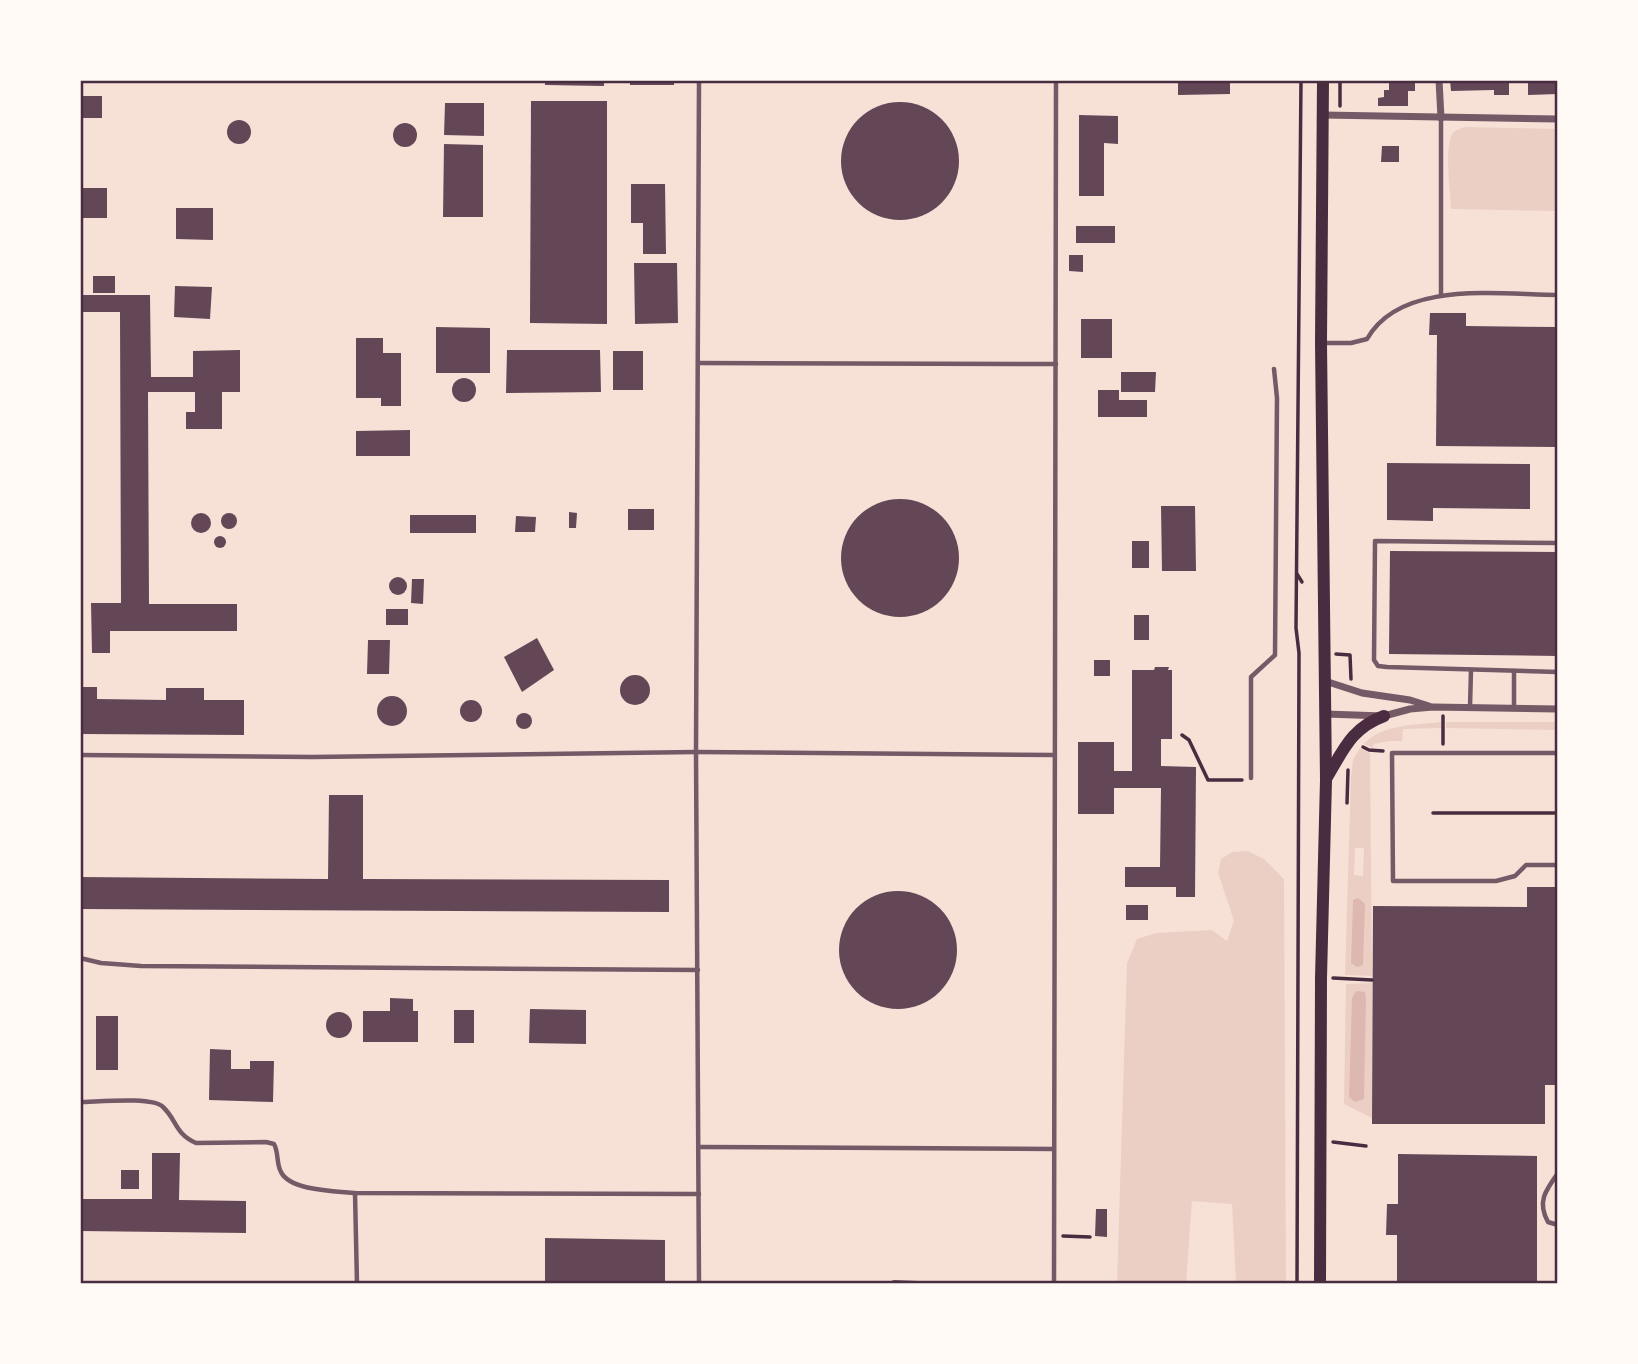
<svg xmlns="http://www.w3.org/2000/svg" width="1638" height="1364" font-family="Roboto,sans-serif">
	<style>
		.green { fill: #ebcfc5; fill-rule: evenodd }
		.water { fill: #dcb8b0 }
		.building { fill: #644757 }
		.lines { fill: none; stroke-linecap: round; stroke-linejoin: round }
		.path { stroke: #4a2c40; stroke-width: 3.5 }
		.service { stroke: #755966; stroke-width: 4.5 }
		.minor { stroke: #755966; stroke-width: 7 }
		.secondary { stroke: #4a2c40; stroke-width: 12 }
		.neatline { fill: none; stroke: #4a2c40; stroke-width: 2.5 }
	</style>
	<rect width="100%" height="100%" fill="#f7e1d7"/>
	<g class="green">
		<path d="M1465 127 1557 129V211L1451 209C1450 189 1445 154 1451 136 1454 130 1459 129 1465 127Z"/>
		<path d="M1441 722V728L1403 729 1402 741H1389L1374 744 1372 748 1364 744C1381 724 1417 725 1441 722Z"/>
		<path d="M1446 722H1557V730L1446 728Z"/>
		<path d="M1360 748 1370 753 1372 976 1345 975 1351 778 1353 760ZM1355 848H1364L1363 876 1354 875Z"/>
		<path d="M1248 851 1264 859 1284 879 1286 1283H1236L1232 1204 1192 1201 1186 1283H1117L1127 963 1137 939 1156 933 1212 930 1227 941 1234 921 1218 873 1221 859 1232 852Z"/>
		<path d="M1372 983V1118L1344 1104 1346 984Z"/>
	</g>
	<g class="water">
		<path d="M1358 898 1365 904 1363 965 1357 967 1351 963 1353 903V900Z"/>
		<path d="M1356 991 1365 992 1366 999 1364 1099 1355 1102 1349 1097 1352 998Z"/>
	</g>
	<g class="building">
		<path d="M545 80H604V86L545 85Z"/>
		<rect x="630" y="80" width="44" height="5"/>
		<path d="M1178 80H1230V94L1178 95Z"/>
		<path d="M1389 80H1415V91H1408V106H1378V98L1384 97V90H1389Z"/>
		<path d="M1450 80H1509V95H1494V90L1451 91Z"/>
		<path d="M1528 80H1558V94L1528 95Z"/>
		<rect x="80" y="96" width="22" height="22"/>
		<path d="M531 101H607V324L530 323Z"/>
		<circle cx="900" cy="161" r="59"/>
		<path d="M445 103H484V136L444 135Z"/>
		<path d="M1079 115 1118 116V144L1104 143V196H1079Z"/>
		<circle cx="239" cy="132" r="12"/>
		<circle cx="405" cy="135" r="12"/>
		<path d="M444 144 483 145V217H443Z"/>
		<path d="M1382 146H1399V162H1381Z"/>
		<path d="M631 184H665L666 254H643V223H631Z"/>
		<rect x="80" y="188" width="27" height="30"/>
		<path d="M176 208H213V240L176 239Z"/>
		<rect x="1076" y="226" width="39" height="17"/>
		<path d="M1069 255H1083V272L1069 271Z"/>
		<path d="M634 263H677L678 323 635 324Z"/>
		<rect x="93" y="276" width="22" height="17"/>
		<path d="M175 286 212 287 210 319 174 317Z"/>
		<path d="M80 295H150L151 377H193V351L240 350V392H222V429H186V412H195V392H148L149 604H237V631H110V653H92L91 603H121L120 312H80Z"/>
		<path d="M1430 313H1466V326L1558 327V447L1436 446 1437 335H1429Z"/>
		<rect x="1081" y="319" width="31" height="39"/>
		<path d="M436 327 490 328V373H436Z"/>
		<path d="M356 338H383V353H401V406H381V398H356Z"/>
		<path d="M507 350H600L601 392 506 393Z"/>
		<rect x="613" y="351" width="30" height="39"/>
		<path d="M1121 372H1156L1155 392H1121Z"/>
		<circle cx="464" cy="390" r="12"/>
		<path d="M1098 390H1119V400H1147V417H1098Z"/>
		<path d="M410 430V456H356V431Z"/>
		<path d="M1387 463 1530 464V509L1433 508V521L1387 520Z"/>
		<circle cx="900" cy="558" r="59"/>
		<path d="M1161 506H1195L1196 571H1162Z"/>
		<rect x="628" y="509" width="26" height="21"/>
		<path d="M569 512 577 513 576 528H569Z"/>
		<circle cx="229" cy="521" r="8"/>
		<circle cx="201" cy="523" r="10"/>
		<rect x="410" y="515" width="66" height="18"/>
		<path d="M516 516 536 517 535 532H515Z"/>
		<circle cx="220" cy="542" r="6"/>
		<rect x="1132" y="541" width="17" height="27"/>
		<path d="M1390 551 1558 552V656L1389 654Z"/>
		<circle cx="398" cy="586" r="9"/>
		<path d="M412 579H424L423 604 411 603Z"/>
		<rect x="386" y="609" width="22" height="16"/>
		<rect x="1134" y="615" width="15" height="25"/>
		<path d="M537 638 554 670 522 692 504 657Z"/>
		<path d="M368 640H390L389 674H367Z"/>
		<rect x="1094" y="660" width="16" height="16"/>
		<path d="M1155 667H1169L1168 670H1172V739H1161V766L1196 767 1195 897H1176V887H1125V867H1160L1161 788H1114V814H1078V742H1114V771H1132V670H1154Z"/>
		<circle cx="635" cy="690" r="15"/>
		<path d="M80 687H97V699L166 700V688H204V700H244V735L80 734Z"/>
		<circle cx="392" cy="711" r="15"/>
		<circle cx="471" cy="711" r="11"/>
		<circle cx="524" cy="721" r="8"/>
		<path d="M329 795H363V879L669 880V912L80 909V877L328 879Z"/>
		<path d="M1527 887H1558V1085H1545V1124H1372L1373 906 1527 907Z"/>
		<circle cx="898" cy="950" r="59"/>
		<rect x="1126" y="905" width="22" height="15"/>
		<path d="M390 998 413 999V1011H418V1042H363V1011H390Z"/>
		<path d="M530 1009 586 1010V1044L529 1043Z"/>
		<rect x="454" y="1010" width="20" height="33"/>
		<circle cx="339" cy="1025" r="13"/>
		<rect x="96" y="1016" width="22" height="54"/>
		<path d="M210 1049 231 1050V1069H250V1061H274L273 1102 209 1100Z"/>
		<path d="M152 1153H180L179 1200 246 1201V1233L80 1231V1199H152Z"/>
		<path d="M1398 1154 1537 1156V1284H1397V1235H1386L1387 1204H1398Z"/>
		<rect x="121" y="1170" width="18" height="19"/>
		<path d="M1096 1209H1107V1237L1095 1236Z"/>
		<path d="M545 1238 665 1240V1284H545Z"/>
		<path d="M894 1280 918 1281V1284H883Z"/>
	</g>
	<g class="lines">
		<g class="path">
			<path d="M1340 106V80"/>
			<path d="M1297 574 1302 582"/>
			<path d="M1336 654 1350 655 1351 679"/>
			<path d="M1443 716V744"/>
			<path d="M1182 735 1189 740 1208 780H1242"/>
			<path d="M1363 747 1369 750 1383 751"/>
			<path d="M1347 803 1348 770"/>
			<path d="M1433 813H1558"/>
			<path d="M1333 978 1372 980"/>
			<path d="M1333 1142 1366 1146"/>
			<path d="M1063 1236 1090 1237"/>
			<path d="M1297 1284 1299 653 1296 628 1301 80"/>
		</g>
		<g class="service">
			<path d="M1441 118V295"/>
			<path d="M1322 343H1351L1367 339C1401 279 1500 295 1558 295"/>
			<path d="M698 363 1056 364"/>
			<path d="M1558 543 1375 541 1374 660 1378 666 1387 667 1558 672"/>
			<path d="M1470 707 1471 670"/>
			<path d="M1514 708V671"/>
			<path d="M1558 753H1392L1393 881H1496L1515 876 1526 865H1558"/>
			<path d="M80 755 312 757 696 752 1055 755"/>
			<path d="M1251 778V677L1275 655 1277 398 1274 369"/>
			<path d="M80 958 101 963 141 966 698 970"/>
			<path d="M80 1102C96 1102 153 1096 163 1107 177 1120 175 1134 196 1143L266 1142 274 1144C279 1153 276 1163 281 1172 290 1191 336 1191 355 1193L699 1194"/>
			<path d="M700 1147 1054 1149"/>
			<path d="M1558 1173C1545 1191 1537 1202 1548 1222L1558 1225"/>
			<path d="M355 1193 357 1284"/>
			<path d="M699 1284 696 752 699 80"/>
			<path d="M1054 1284 1056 80"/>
		</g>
		<g class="minor">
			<path d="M1439 80 1441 118"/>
			<path d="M1323 115 1558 119"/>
			<path d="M1325 681 1362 693 1410 700 1429 706"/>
			<path d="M1325 714 1384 716 1410 709 1433 707 1558 709"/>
		</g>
		<g class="secondary">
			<path d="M1326 779C1343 751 1351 728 1384 716"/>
			<path d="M1320 1284 1321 978 1326 780 1321 343 1323 80"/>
		</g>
	</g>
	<rect width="1638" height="1364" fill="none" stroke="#fffaf5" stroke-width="164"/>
	<rect x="82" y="82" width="1474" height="1200" class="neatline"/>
</svg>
